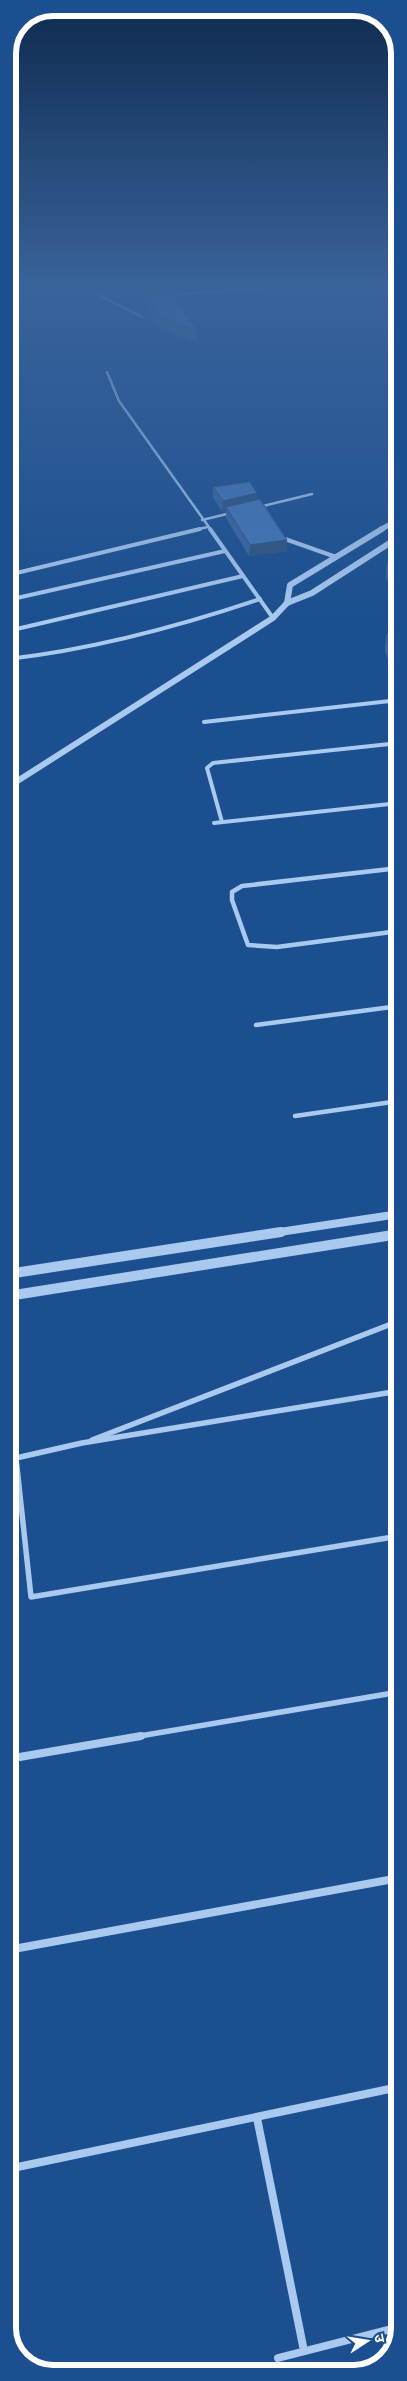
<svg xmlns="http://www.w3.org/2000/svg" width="407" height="2381" font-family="Quicksand,'Noto Sans Devanagari',sans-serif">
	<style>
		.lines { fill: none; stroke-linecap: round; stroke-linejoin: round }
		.minor-far4 { stroke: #a9c9ee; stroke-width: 2.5 }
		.minor-far3 { stroke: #a9c9ee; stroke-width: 4 }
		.minor-far2 { stroke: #a9c9ee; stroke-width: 4.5 }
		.minor-far1 { stroke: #a9c9ee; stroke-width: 5.5 }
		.minor { stroke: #a9c9ee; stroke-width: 8 }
		.tertiary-far3 { stroke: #a9c9ee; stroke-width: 5 }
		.tertiary-far2 { stroke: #a9c9ee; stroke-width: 6 }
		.tertiary-far1 { stroke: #a9c9ee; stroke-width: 8 }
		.tertiary { stroke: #a9c9ee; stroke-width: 10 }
		.wall { fill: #3a679d }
		.shaded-wall { fill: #305480 }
		.building { fill: #4478b7; stroke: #305480 }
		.rim { fill: none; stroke: #fff; stroke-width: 6 }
	</style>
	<rect width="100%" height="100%" fill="#1b4f8f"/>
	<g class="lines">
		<g class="minor-far4">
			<path d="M86 288 142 317"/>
			<path d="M179 294 267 288"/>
			<path d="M107 372 119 401 211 530"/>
			<path d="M259 507 312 494"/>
			<path d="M202 520 231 513"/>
			<path d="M194 530 208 527"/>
		</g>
		<g class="minor-far3">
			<path d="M210 529 273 618"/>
			<path d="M285 539 336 557"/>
			<path d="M8 575 200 529"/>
			<path d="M8 600 225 551"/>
			<path d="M8 631 243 576"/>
			<path d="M8 659C95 649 177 627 260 599"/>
			<path d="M204 722 399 700"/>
			<path d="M222 822 207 768 213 763 399 743"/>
			<path d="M214 823 399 803"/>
		</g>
		<g class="minor-far2">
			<path d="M399 868 242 886 232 892V900L248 945 277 947 399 931"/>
			<path d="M256 1025 399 1006"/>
			<path d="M295 1116 399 1101"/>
		</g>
		<g class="minor-far1">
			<path d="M399 1391 82 1443 16 1458 31 1597 399 1536"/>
			<path d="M92 1440 399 1321"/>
			<path d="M134 1737 399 1692"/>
		</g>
		<g class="minor">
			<path d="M8 1759 141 1736"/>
			<path d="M8 1950 399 1878"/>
			<path d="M257 2118 304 2351"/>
			<path d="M8 2169 399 2087"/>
			<path d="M278 2358 399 2327"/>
		</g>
		<path class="tertiary-far3" d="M380 530 399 519"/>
		<g class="tertiary-far2">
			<path d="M287 603 290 585 382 529"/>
			<path d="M8 787 273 618 287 603 312 593 399 537"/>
		</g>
		<path class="tertiary-far1" d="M273 1233 399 1214"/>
		<g class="tertiary">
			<path d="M8 1274 281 1232"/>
			<path d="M8 1296 399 1234"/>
		</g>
	</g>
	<g class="wall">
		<path d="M145 291 197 331V343L160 328 145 302Z"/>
		<path d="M213 487 257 500 287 540V551L249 556 226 518V511L222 512 213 497Z"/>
		<path d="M399 560V672H392L385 651 386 634H394V632L391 624 392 619 388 608 389 592H392L386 577 387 561Z"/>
	</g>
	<g class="shaded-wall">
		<path d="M257 493V504L226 507V511L222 512 223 501Z"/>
		<path d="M287 540V551L249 556 250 545Z"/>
	</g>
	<g class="building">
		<path d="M170 289 197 331 160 316 145 291Z"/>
		<path d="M250 482 257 493 223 501 213 487Z"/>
		<path d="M260 499 287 540 250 545 226 507Z"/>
		<path d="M399 560V631L395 620H397L393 607H395L389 592H399L387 561Z"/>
		<path d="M386 634H399V655H393Z"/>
	</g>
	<linearGradient id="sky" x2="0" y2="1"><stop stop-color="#0f2b4f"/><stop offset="0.46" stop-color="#39639b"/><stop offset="1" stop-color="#39639b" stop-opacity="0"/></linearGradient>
	<rect width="407" height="621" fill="url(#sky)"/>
	<path d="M0 0H407V2381H0ZM53 16H354A37 37 0 0 1 391 53V2328A37 37 0 0 1 354 2365H53A37 37 0 0 1 16 2328V53A37 37 0 0 1 53 16Z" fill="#1b4f8f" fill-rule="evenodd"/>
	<path class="rim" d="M53 16H354A37 37 0 0 1 391 53V2328A37 37 0 0 1 354 2365H53A37 37 0 0 1 16 2328V53A37 37 0 0 1 53 16Z"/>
	<g transform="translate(367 2341) rotate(78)" stroke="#1b4f8f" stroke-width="4" paint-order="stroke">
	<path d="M0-4L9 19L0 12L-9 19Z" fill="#ffffff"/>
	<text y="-8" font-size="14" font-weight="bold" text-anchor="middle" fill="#ffffff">उ</text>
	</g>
</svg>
